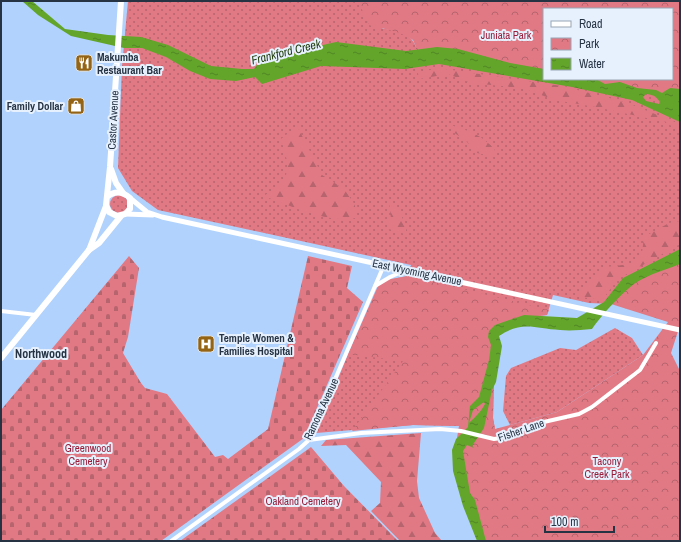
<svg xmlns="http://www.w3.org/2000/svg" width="681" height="542" font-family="'Archivo Narrow',sans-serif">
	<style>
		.grass { fill: url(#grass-dots) }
		.forest { fill: url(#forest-firs) }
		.cemetery { fill: url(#cemetery-stones) }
		.park { fill: url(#park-crowns) }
		.water { fill: url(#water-ripples); fill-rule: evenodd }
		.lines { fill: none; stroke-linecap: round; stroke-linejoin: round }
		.minor { stroke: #fff; stroke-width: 4 }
		.tertiary { stroke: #fff; stroke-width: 5 }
		.primary { stroke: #fff; stroke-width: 6 }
		.labels { text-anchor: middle; stroke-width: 4; stroke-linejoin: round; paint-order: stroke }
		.park-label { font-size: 11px; fill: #981c38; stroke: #e7f1fe }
		.poi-label { font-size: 11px; font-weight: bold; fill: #263343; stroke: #e7f1fe; text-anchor: start }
		.street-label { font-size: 11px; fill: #263343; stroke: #e7f1fe }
		.water-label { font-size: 12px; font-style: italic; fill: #233e0f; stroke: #e7f1fe }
		.neighbourhood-label { font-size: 12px; font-weight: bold; fill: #263343; stroke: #e7f1fe }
	</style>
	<defs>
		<pattern id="grass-dots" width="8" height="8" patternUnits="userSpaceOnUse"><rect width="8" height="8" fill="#e17984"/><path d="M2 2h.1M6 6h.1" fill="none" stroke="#b6646e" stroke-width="1.8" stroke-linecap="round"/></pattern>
		<pattern id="forest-firs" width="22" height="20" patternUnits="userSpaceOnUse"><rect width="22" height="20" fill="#e17984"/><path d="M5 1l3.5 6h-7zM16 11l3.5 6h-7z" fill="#b6646e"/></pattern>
		<pattern id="cemetery-stones" width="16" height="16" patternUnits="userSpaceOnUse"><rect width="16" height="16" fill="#e17984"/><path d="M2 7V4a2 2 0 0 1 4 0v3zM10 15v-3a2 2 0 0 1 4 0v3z" fill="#b6646e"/></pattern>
		<pattern id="park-crowns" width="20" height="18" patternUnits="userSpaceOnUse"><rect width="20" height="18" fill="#e17984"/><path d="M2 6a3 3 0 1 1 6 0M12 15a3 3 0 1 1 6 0" fill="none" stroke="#b6646e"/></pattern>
		<pattern id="water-ripples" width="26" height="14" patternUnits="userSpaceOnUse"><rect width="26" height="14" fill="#62a52a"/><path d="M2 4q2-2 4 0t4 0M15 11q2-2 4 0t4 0" fill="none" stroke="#518726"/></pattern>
	</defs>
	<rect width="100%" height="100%" fill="#b1d2fc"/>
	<g class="grass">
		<path d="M128 1H358L383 29C397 29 411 33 416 47L544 79H572L651 93 680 100V254L611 304 589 303 553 295 547 315 529 317 495 336 493 418 495 429 459 426 413 425 316 433 348 354 386 280 408 276 411 265 158 210 132 191 118 168 122 66Z"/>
		<circle cx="119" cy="204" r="9"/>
		<path d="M615 328 632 338 643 355 557 412 510 425 503 411 506 376 511 368 560 348 576 350Z"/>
	</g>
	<g class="forest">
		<path d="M438 68 562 86 625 102 680 124V131L665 122 596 107 555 100 522 88 471 83 448 74 419 79 418 73Z"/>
		<path d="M450 125C468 130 482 135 495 150L492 156 477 153 467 142 452 131Z"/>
		<path d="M297 126 322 175 344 189 355 205V218C330 224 288 205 264 196L285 181 288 164 281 139Z"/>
		<path d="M389 200 397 208 407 227 405 234 389 229 388 222 391 219Z"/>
		<path d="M680 221V244L618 279 602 300 574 296 607 267 630 264 642 253 644 237 669 223Z"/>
		<path d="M421 433 417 481 419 498 435 533 442 541H400L371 511 380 503 381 482 346 445 321 446 326 440Z"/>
	</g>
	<g class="cemetery">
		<path d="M129 256 139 268 128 337 123 353 141 383 145 388 167 394 215 457 223 455 228 459 268 429 308 256 352 266 347 288 363 302 304 438 161 541H1V410Z"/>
		<path d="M311 447 344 486 398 541H180Z"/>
	</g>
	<g class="park">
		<path d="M358 1H680V100L651 93 572 79H672V9H544V75L416 57V47L413 40C399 30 385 30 369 25Z"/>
		<path d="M680 254V325L671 353 680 371V541H480L455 450 459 426 413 425 352 431 403 361 348 354 378 286 387 280 408 276 549 310 547 315 529 317 495 336 493 418 495 429 557 412 643 355 668 322 611 304 618 287Z"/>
	</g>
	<g class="water">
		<path d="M22 1H32L65 29 108 35 141 37 168 45 211 66 242 69H254L260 61 283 57 310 48 336 42 406 51 437 47 458 49 510 63 544 69V79H596L605 84 620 82 637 88 656 90 662 93 670 88 680 89V122L632 100 572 87 439 64 405 69 321 66 262 84 255 77 236 81 210 79 190 71 166 57 142 48H124L71 36 38 15ZM646 94C653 95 655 95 660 102L659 104 646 101 643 97Z"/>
		<path d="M680 249V264C665 270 650 274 637 282 623 291 602 315 592 329 581 330 570 331 560 330 535 329 523 320 499 336L502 346 496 382 492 390 484 428 472 446 474 448 467 445 463 451 470 493 475 500 486 541H477L463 506 453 471 452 450 456 439 468 427 470 406 479 397 489 360 491 345 488 337 489 331 495 325 524 315 577 318 604 302 623 278ZM484 402 485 404C481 412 475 417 469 423L473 410Z"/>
	</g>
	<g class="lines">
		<g class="minor">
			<path d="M375 286 390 277 406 270"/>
			<path d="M1 311 36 315"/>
			<path d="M309 440 361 433 440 429 461 431 494 439 501 438 535 424 579 414 592 407 640 370 656 343"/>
			<path d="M171 541 299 449 309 440 384 265"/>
		</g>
		<g class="tertiary">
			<path d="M130 198 147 212 162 217 680 330"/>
			<path d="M125 214 153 215"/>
		</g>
		<g class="primary">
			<path d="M111 169 116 183 123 193"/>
			<path d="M107 197C114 191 122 191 130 198V209L125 214 117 216 109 212 106 205 110 167 121 1"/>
			<path d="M89 250 99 243 121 216"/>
			<path d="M1 358 89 250 106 206"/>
		</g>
	</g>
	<defs>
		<symbol id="restaurant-square" viewBox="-11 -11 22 22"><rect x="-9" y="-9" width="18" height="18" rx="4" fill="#946414" stroke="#e7f1fe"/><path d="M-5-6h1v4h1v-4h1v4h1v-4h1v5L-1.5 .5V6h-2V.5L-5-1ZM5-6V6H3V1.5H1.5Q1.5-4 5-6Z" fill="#fff"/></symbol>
		<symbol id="shop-square" viewBox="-11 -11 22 22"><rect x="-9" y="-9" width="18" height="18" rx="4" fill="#946414" stroke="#e7f1fe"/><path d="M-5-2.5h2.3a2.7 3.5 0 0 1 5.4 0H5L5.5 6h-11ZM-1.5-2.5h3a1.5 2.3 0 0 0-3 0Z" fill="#fff"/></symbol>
		<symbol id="hospital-square" viewBox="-11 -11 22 22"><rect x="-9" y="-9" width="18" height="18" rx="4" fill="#946414" stroke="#e7f1fe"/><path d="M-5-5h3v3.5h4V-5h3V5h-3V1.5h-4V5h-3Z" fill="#fff"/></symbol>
	</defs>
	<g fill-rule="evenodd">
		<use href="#restaurant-square" x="74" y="53" width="20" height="20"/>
		<use href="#shop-square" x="66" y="96" width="20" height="20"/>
		<use href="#hospital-square" x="196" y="334" width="20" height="20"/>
	</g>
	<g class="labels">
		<g class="park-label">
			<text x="506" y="39">Juniata Park</text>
			<text x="88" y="452">Greenwood<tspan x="88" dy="13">Cemetery</tspan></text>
			<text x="607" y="465">Tacony<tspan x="607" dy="13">Creek Park</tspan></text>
			<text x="303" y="505">Oakland Cemetery</text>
		</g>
		<g class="poi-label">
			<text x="97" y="61">Makumba<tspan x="97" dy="13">Restaurant Bar</tspan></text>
			<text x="63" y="110" text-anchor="end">Family Dollar</text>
			<text x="219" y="342">Temple Women &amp;<tspan x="219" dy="13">Families Hospital</tspan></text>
		</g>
		<g class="street-label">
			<text transform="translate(113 120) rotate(-87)" y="4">Castor Avenue</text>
			<text transform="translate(417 272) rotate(12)" y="4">East Wyoming Avenue</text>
			<text transform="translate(321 409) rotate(-65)" y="4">Ramona Avenue</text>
			<text transform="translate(521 430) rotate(-19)" y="4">Fisher Lane</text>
		</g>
		<g class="water-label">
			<text transform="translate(286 52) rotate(-14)" y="4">Frankford Creek</text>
		</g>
		<g class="neighbourhood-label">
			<text x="41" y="358">Northwood</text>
		</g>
	</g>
	<rect width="681" height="542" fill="none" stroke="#263343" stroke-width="4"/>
	<rect x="543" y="8" width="130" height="72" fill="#e7f1fe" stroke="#9aa5b3"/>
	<rect x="551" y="21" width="20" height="6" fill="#ffffff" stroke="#9aa5b3"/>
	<text x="579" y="28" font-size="12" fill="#263343">Road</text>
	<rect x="551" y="38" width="20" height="12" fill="url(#park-crowns)" stroke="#9aa5b3"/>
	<text x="579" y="48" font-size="12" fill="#263343">Park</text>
	<rect x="551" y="58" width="20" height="12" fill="url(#water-ripples)" stroke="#9aa5b3"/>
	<text x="579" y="68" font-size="12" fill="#263343">Water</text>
	<path d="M545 526v6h69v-6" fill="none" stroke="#263343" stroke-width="2"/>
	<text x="551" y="526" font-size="12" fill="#263343" stroke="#e7f1fe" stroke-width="3" paint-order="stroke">100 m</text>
</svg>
